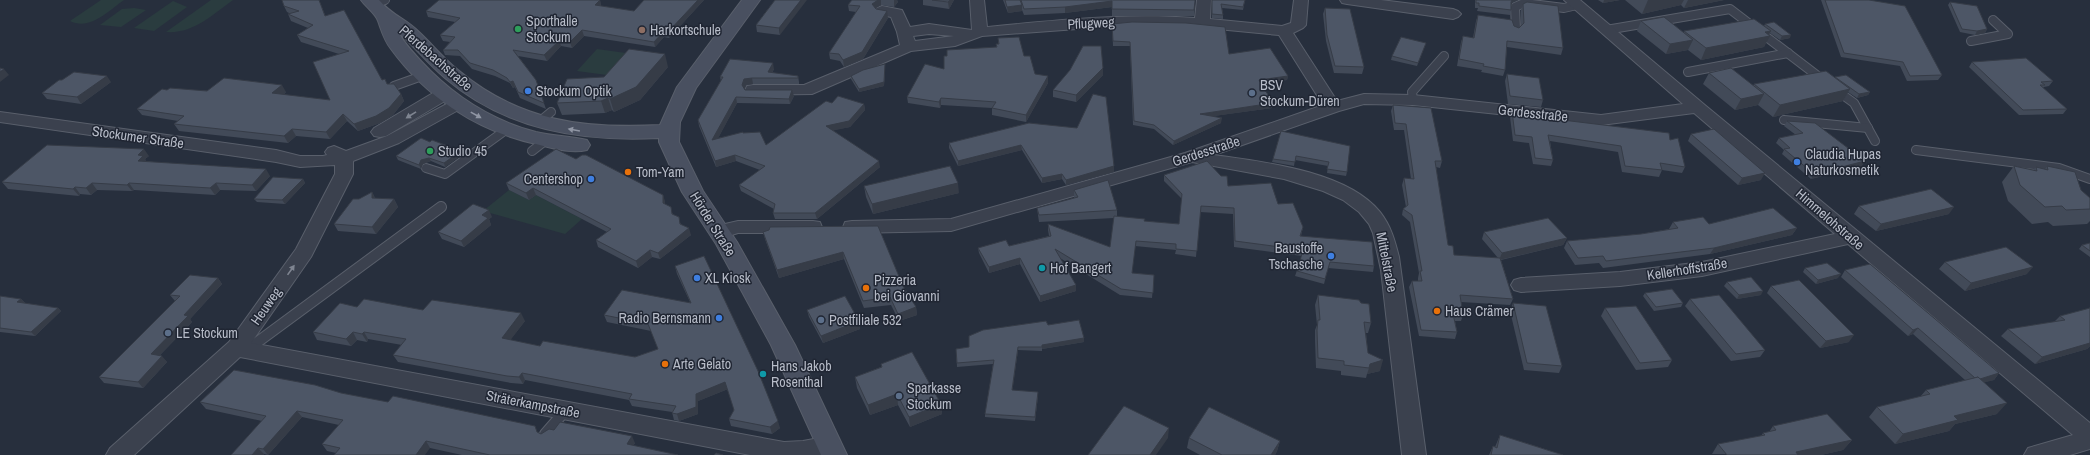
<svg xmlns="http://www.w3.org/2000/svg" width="2090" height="455" font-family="'Archivo Narrow',sans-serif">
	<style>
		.green { fill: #2a3c3f }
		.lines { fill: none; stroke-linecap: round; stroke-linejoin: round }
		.service-far1-casing { stroke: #595f6b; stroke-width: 10 }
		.service-casing { stroke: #595f6b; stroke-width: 12 }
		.minor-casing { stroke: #595f6b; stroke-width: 2 }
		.secondary-casing { stroke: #595f6b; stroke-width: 2 }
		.service-far1 { stroke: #3b414e; stroke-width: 8 }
		.service { stroke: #3b414e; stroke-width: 10 }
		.minor { fill: #3b414e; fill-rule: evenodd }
		.secondary { fill: #495060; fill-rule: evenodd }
		.wall { fill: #424a58 }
		.shaded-wall { fill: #363c47 }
		.building { fill: #4d5666; stroke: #363c47 }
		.oneway { fill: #7f8591 }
		.oneway2 { fill: #9096a4 }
		.leisure-dot { fill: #2e9e5b; stroke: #202633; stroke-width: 1.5 }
		.education-dot { fill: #8d6e63; stroke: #202633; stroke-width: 1.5 }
		.shop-dot { fill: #3f7fe0; stroke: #202633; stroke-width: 1.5 }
		.service-dot { fill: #5c6f8a; stroke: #202633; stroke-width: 1.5 }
		.food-dot { fill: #e8710a; stroke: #202633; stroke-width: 1.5 }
		.culture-dot { fill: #0f9aa8; stroke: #202633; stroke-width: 1.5 }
		.labels { text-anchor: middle; stroke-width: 3; stroke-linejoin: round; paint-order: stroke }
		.poi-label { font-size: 14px; fill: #b7bcc8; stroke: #202633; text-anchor: start }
		.street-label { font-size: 14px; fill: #b7bcc8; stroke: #202633 }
	</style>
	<rect width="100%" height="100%" fill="#272f3d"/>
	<g class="green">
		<path d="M101 0H124C108 11 90 31 70 21Z"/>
		<path d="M211 0H233C212 15 193 34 166 32Z"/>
		<path d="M173 1 187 7 154 31 134 28Z"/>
		<path d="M134 8 146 10 121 27 100 25 122 9Z"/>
		<path d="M597 49 626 53 607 75 577 71Z"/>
		<path d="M509 190 529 200 536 195 582 219 565 234 483 211Z"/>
	</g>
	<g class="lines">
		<defs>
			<g id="service-far1">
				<path d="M374 4 385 0"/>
				<path d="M1516 29 1515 7 1524 3 1564 8 1577 5"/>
				<path d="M1606 30 1730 9 1823 80"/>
				<path d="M1971 41 2008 34 1993 20"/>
				<path d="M1688 72 1788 53"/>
				<path d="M394 86 422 76"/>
				<path d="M1836 90 1854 103 1875 141"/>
				<path d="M1413 100 1412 92 1444 56"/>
				<path d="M1784 120 1868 128"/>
				<path d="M539 122 551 112"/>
				<path d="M1916 150 2059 168 2090 179"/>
				<path d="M532 151 546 140"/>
				<path d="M426 168 445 174 507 129"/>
			</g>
			<g id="service">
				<path d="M248 349 441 207"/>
				<path d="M545 434 565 411"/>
			</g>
			<g id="minor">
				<path d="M970 0H984L987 27C1057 20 1125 13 1195 18L1197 0H1211L1210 19 1282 26 1291 23 1294 0H1308L1306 25 1303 28 1293 33 1337 101 1364 94 1413 95 1601 115 1683 104 1564 0H1580L1706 106 2090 423V449L2070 455H2024L2028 448 2073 435 1848 244 1702 276 1620 286 1521 292 1514 290 1511 285 1514 280 1521 278 1620 272 1702 262 1835 234 1694 113 1601 125 1413 105 1364 104 1339 111 1214 155C1264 162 1347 171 1380 212 1391 226 1395 241 1399 257L1426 455H1402L1381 270 1373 233 1369 224 1359 212 1343 200 1323 191 1284 179 1192 162 951 231 852 233 845 232 843 227 845 222 852 221 951 219 1185 153 1323 105 1279 35 1186 26 1132 25 982 36 955 46 911 51 812 94 753 95 747 94 745 90 747 86 753 85H804L900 45 897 32 891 17 877 14 874 11 877 8 882 6 902 10 910 27 929 24 972 30ZM929 34 954 36 915 41 913 36Z"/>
				<path d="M1340 0H1381L1453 9 1458 11 1461 14 1458 17 1453 19 1347 4 1342 3Z"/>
				<path d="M444 89 450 90 452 94 450 98 386 136 380 137 374 136 371 132 374 128 438 90Z"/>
				<path d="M456 99 462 100 464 104 462 108 399 143 353 161V174L311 257 251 343 784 442 803 441 830 436 838 438 841 445 838 452 827 455H750L240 357 134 455H106L110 448 229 342 296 249 335 174V165L300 167 276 162 0 122V112L276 150 300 156H323L327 155 325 152 328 148 334 146 346 151 387 136Z"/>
				<path d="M738 221H813L820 222 822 227 820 232 813 233H738L719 239 712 237 709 232 712 227Z"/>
			</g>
			<path id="secondary" d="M361 0H379C393 16 405 18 419 32 432 44 444 59 458 70 519 121 583 129 660 125L677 87 742 0H760L696 88 680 122 679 142 703 191 737 242 795 345 847 455H821L771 345 716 244 682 192 659 142V138C581 142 506 130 445 78 428 64 415 47 399 33 404 43 412 51 420 60 451 94 490 120 536 132 553 136 570 136 587 140L590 145 587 150C571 154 552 148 536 144 477 131 426 97 391 49 384 40 382 32 378 21 376 14 366 7 361 0Z"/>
		</defs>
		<use href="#service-far1" class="service-far1-casing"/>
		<use href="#service" class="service-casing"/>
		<use href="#minor" class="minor-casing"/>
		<use href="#secondary" class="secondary-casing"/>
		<use href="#service-far1" class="service-far1"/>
		<use href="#service" class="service"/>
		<use href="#minor" class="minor"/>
		<use href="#secondary" class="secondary"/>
	</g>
	<g class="wall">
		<path d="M282 0H319L325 15 382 80 401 94 404 101 393 115 380 123 358 131 347 121 330 139 296 136 288 143 179 131 174 124 178 121 142 115 137 109 167 90 286 92 283 95 330 100 339 54 301 42 297 35 308 28 291 21 288 14H291L287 12 284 6Z"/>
		<path d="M600 0 601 6 634 11 644 0H704L669 38 664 37 655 47 584 36 572 48 561 46 547 61 518 56 536 80 546 109 520 98 515 87 513 88 510 83 495 76 472 69 460 56 445 55 443 50 450 42 443 41 440 35 455 22 428 17 426 11Z"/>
		<path d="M775 0 780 35 757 32 756 25Z"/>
		<path d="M852 0H897L898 2 894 7 881 5 875 8 888 18 863 59 844 67 840 61 830 59 829 53 856 12 849 11 848 5Z"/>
		<path d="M923 0H954L949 9 923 5Z"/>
		<path d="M1003 0H1195V1L1194 16H1112V7L1065 13 1024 15 1022 10V11L1008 13Z"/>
		<path d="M1212 0H1245L1243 10 1222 8 1223 15V19L1212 18Z"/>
		<path d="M1475 0H1518L1513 2 1511 4V10L1510 15 1477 11 1478 8H1475Z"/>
		<path d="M1598 0H1620L1603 3Z"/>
		<path d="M1625 0H1724L1684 8 1681 5 1642 14Z"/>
		<path d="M1821 0H1869L1942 75 1938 80 1907 81 1900 66 1841 57Z"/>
		<path d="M1950 2 1987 29 1985 33 1975 35 1960 32 1948 5Z"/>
		<path d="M1523 4 1563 48 1561 55 1507 47 1505 70 1503 76 1481 72 1482 70 1457 66 1461 42 1463 36 1473 38 1476 21 1478 15 1519 28 1521 25V10Z"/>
		<path d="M1325 8 1364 67 1362 74 1334 73 1326 41 1323 14Z"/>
		<path d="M1641 21 1683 33 1684 31 1764 26 1765 24 1790 38 1780 40 1770 33 1764 47 1701 60 1688 50 1666 54 1637 31Z"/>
		<path d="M1112 24 1229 54 1288 76 1287 80 1261 84 1272 108 1213 116 1221 123 1173 145 1154 129 1133 125 1130 46H1113Z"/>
		<path d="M998 38 1024 56 1035 74 1048 83 1026 122 992 115V108L941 105 940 108 908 103 907 97 944 69 947 56 996 47V44H998Z"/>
		<path d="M1426 43 1417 66 1391 60 1392 56Z"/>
		<path d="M1972 62 2053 81 2049 86 2044 87 2043 88 2067 109 2063 114 2019 115 1969 67Z"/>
		<path d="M668 67 640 100 614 112 612 110 605 113 562 115 557 103 604 77Z"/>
		<path d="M885 68 884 86 859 92 851 79V76Z"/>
		<path d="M1103 68V75L1076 102 1053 97V90Z"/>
		<path d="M774 69 772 73 798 76 799 82V84H753L746 85 745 88V90L794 96 790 104 737 103 718 138 743 133 766 145 832 103 864 104 865 110 850 127 833 130 880 167 817 219H775L773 213 774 209 741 191 739 185 760 170 736 161 716 167 699 126 698 120 721 81 720 77Z"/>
		<path d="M1709 73 1753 86 1754 84 1835 78V77L1870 92 1868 95 1857 98 1848 92 1843 101 1773 117 1758 105 1735 110 1703 84Z"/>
		<path d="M1507 74 1543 100 1541 107 1508 104 1505 81Z"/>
		<path d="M111 82 81 104 47 99 42 93Z"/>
		<path d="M1393 105 1442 161 1440 168 1436 167 1448 245 1454 255 1498 258 1482 239 1484 232 1567 238 1563 245 1501 260 1513 299 1510 305 1461 302 1463 315 1461 321H1455L1457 332 1455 339 1419 336 1409 287 1412 281H1418V278L1419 273 1410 222 1402 215 1403 209 1406 207 1402 185 1404 178 1411 179 1404 130H1394L1391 111Z"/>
		<path d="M1512 111 1546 118 1670 140 1685 167 1682 173 1662 170 1659 177 1622 172 1618 152 1550 141 1553 160 1551 166 1533 164 1529 143 1513 141 1510 117Z"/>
		<path d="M1787 121 1862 166 1811 179 1782 154 1784 150 1776 143 1779 138 1796 135 1784 126Z"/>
		<path d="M1029 123 1114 172 1066 185 1062 179 1042 183 1022 150 958 166 949 148V143Z"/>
		<path d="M1281 131 1347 172 1346 176 1327 173 1328 166 1295 160 1294 166 1272 162Z"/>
		<path d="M1691 134 1761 180 1738 185 1688 141Z"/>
		<path d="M430 142 463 154 445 167 431 161 423 164 421 169 398 160 396 156Z"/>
		<path d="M149 156 145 159 146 161 270 176 256 191 220 190 215 195 134 190 132 191 97 190 91 195 80 194 79 196 8 189 2 182Z"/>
		<path d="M576 159 663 195 665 204 681 224 691 235 660 259 652 257 638 268 598 247 596 240 607 232 536 195 529 200 509 190 506 183Z"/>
		<path d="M2014 166 2033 170 2036 167 2045 169 2047 166 2081 190 2090 209V221L2087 224 2053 226 2048 222 2032 224 2008 201 2002 182Z"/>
		<path d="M1164 175 1228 186 1278 204 1303 227 1301 236 1374 266 1373 272 1328 268 1324 284 1295 276 1302 256 1234 247 1233 214 1200 212 1196 257 1175 254 1176 250 1135 246 1132 273 1154 275 1152 298 1120 295 1060 258 1076 285V291L1040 302 1020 264 989 273 979 253 978 248 1009 246 1049 236 1048 230V224L1110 247 1114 218 1039 222 1037 208 1074 198V190L1117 210V216L1144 221 1179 224 1182 199 1164 181Z"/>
		<path d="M303 179 305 183 285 204 257 202 254 199Z"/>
		<path d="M864 186 959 193 873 214 866 197Z"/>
		<path d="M372 192 375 198 394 199 398 207 376 234 338 231 334 224 359 199Z"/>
		<path d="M1859 206 1949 214 1876 231 1854 214Z"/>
		<path d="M492 217 489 219 491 225 464 247 442 239 438 232Z"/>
		<path d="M1673 222 1709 224 1797 228 1792 235 1710 254 1603 268 1599 263 1575 265 1564 248 1567 241 1641 234 1670 229H1669Z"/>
		<path d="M878 226 903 286 916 307 917 315 899 321 891 305 864 308 844 259 779 278 765 239 763 232Z"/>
		<path d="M2090 243V257L2079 249 2082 245Z"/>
		<path d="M1945 262 2027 274 1965 291 1939 269Z"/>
		<path d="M675 266 780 428 772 434 731 426 729 419 734 410 728 389 698 401V414L679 421 674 420 672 412 632 406 629 400 525 380 523 384 511 383 398 362 393 355 402 345 368 339 367 342 357 340 351 346 317 340 313 332 357 307 423 310 525 321 510 340 540 346 635 357 658 349 651 331 607 322 604 315 690 302 677 274Z"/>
		<path d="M1805 268 1838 278 1816 284 1803 272Z"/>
		<path d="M1845 270 1999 373 1994 380 1984 382 1997 414 1955 424 1949 431 1895 444 1869 417 1877 407 1920 397 1926 390 1965 380 1913 334 1908 336 1841 277Z"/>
		<path d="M218 278 222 284 190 319 192 322 160 355 167 362 143 388 104 383 99 377 175 301 170 295Z"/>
		<path d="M1727 282 1761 295 1737 299 1724 286Z"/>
		<path d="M1771 286 1849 342 1820 348 1767 293Z"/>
		<path d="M1645 293 1683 303 1681 307 1654 311 1643 296Z"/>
		<path d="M1318 295 1371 323 1368 333H1366L1368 353 1380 371 1367 374 1366 378 1341 375V371L1316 368 1315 340V330L1317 325 1315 305Z"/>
		<path d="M0 296 21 299 25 303H24L58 308 61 311 35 336 0 332Z"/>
		<path d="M1690 299 1765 350 1760 357 1731 361 1685 306Z"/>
		<path d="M1513 303 1562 366 1559 373 1524 370 1510 311Z"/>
		<path d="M2090 307V346L2087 349 2035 364 2001 336 2008 329 2054 322 2060 316 2089 309Z"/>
		<path d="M1605 308 1672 360 1668 367 1636 370 1601 316Z"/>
		<path d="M807 310 859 321 860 329 823 343 809 317Z"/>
		<path d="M1048 325 1084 338V342L1042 349V351L1018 350 1012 391 1038 396 1035 421 985 417V414L993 364 957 367 956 349 969 347Z"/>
		<path d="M881 364 941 404 942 414 910 427 898 405 870 415 857 388 855 377 881 367Z"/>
		<path d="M341 393 538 432 541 434 635 443 633 446 678 455H462L430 448 336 453 327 451 322 444 339 425 302 417 268 455 264 454 263 455H231L262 421 206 409 200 402Z"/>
		<path d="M1773 426 1852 440 1843 450 1821 455 1712 454 1718 444 1761 436 1763 433 1769 432Z"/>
		<path d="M1500 435 1563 455H1489L1493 446 1495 447Z"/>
		<path d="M1189 438 1280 441 1277 451 1275 455H1200L1187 448Z"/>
	</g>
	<g class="shaded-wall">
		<path d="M600 0 601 6 596 11 595 5Z"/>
		<path d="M698 0H704L669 38 668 32Z"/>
		<path d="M801 0H807L780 35 779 28Z"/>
		<path d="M878 0H881V5L873 10 872 4Z"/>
		<path d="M894 0H897L898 2 894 7Z"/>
		<path d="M950 0H954L949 9 948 2Z"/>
		<path d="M1512 0H1518L1513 2 1510 7Z"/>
		<path d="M1604 0H1620L1603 3Z"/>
		<path d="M1648 0H1684L1681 5 1642 14Z"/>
		<path d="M1688 0H1724L1684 8Z"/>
		<path d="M1112 1V7L1065 13V7Z"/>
		<path d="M1022 5V11L1008 13 1007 7Z"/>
		<path d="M887 11 888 18 863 59 844 67 843 60Z"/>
		<path d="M1987 29 1985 33 1975 35 1977 31Z"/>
		<path d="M582 30 584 36 572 48 570 42Z"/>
		<path d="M1771 31 1768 36H1770L1764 47 1701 60 1706 48 1765 32Z"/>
		<path d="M663 32 664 37 655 47 654 42Z"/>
		<path d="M1791 35 1790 38 1780 40 1782 36Z"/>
		<path d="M1693 40 1688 50 1666 54 1670 44Z"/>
		<path d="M559 41 561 46 547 61 544 55Z"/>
		<path d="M665 54 668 67 640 100 614 112 610 99Z"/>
		<path d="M773 63 774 69 769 78 768 72Z"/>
		<path d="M885 64 884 86 859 92V89Z"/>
		<path d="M1103 68V75L1076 102V95Z"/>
		<path d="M4 69 9 75 0 82V72Z"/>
		<path d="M107 76 111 82 81 104 77 97Z"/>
		<path d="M1048 76V83L1026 122V115Z"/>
		<path d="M1288 76 1287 80 1258 84 1259 80Z"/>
		<path d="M752 78 753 84 746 85 744 91 742 85 744 79Z"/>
		<path d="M513 81 515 87 513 88 510 82Z"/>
		<path d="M282 85 286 92 276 100 272 93Z"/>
		<path d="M1850 89 1843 101 1773 117 1780 105Z"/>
		<path d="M792 90 794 96 790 104 789 99Z"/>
		<path d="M1870 92 1868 95 1857 98 1859 94Z"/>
		<path d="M401 94 404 101 393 115 380 123 358 131 354 124Z"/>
		<path d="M1764 94 1758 105 1735 110 1741 99Z"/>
		<path d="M736 97 737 103 714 146 712 140Z"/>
		<path d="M608 98 612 110 605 113 601 101Z"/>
		<path d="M941 98V105L940 108 939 102Z"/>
		<path d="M1273 103 1272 108 1200 118V114Z"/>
		<path d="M864 104 865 110 850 127 827 132 826 126Z"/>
		<path d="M343 114 347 121 330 139 326 132Z"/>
		<path d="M1222 118 1221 123 1173 145 1174 141Z"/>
		<path d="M292 129 296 136 288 143 284 136Z"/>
		<path d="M1021 145 1022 150 958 166V161Z"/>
		<path d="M144 149 149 156 145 159 147 162 138 161V155Z"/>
		<path d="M461 151 463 154 445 167 444 163Z"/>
		<path d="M735 155 736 161 716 167 715 161Z"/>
		<path d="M429 158 431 161 423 164 421 169 419 165 421 160Z"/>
		<path d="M879 161 880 167 817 219 815 213Z"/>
		<path d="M1865 161 1862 166 1811 179 1814 174Z"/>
		<path d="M1114 166V172L1066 185V180Z"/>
		<path d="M266 169 270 176 256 191 252 185Z"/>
		<path d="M1765 173 1761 180 1738 185 1742 178Z"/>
		<path d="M1062 174V179L1042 183V178Z"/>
		<path d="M303 179 305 183 285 204 282 200Z"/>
		<path d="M92 183 97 190 91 195 86 188Z"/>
		<path d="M129 183 134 190 132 191 127 185Z"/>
		<path d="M216 183 220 190 215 195 210 188Z"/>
		<path d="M958 183 959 193 873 214 872 204Z"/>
		<path d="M75 187 80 194 79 196 73 189Z"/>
		<path d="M533 188 536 195 529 200 526 193Z"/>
		<path d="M372 192 376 200 372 198Z"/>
		<path d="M663 195 665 201V209L663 203Z"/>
		<path d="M394 199 398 207 376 234 372 227Z"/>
		<path d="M1954 207 1949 214 1876 231 1881 224Z"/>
		<path d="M489 210 492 217 489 219 491 225 464 247 461 241 482 215Z"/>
		<path d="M689 228 691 235 660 259 658 253Z"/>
		<path d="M1797 228 1792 235 1710 254 1714 248Z"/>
		<path d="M1567 238 1563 245 1499 260 1502 253Z"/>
		<path d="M650 250 652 257 638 268 636 261Z"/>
		<path d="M843 252 844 259 779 278 777 270Z"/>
		<path d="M1020 258V264L989 273V267Z"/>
		<path d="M2033 267 2027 274 1965 291 1971 283Z"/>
		<path d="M1841 274 1838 278 1816 284 1818 280Z"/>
		<path d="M218 278 222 284 190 319 192 322 155 360 151 354 184 315Z"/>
		<path d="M1076 285V291L1040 302V296Z"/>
		<path d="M1763 291 1761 295 1737 299 1739 295Z"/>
		<path d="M21 299 25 303 21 306 17 302Z"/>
		<path d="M916 307 917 315 899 321 898 314Z"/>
		<path d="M58 308 61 311 35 336 31 332Z"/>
		<path d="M521 313 525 321 506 346 502 338Z"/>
		<path d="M859 321 860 329 823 343 821 336Z"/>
		<path d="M1918 328 1913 334 1908 336 1913 330Z"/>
		<path d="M353 332 357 340 351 346 346 339Z"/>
		<path d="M364 332 368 339 367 342 362 334Z"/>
		<path d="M1854 335 1849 342 1820 348 1826 341Z"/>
		<path d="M1084 338V342L1042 349V345Z"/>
		<path d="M2090 341V346L2087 349 2035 364 2042 357Z"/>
		<path d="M1018 347V350L1012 394V390Z"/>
		<path d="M162 356 167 362 143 388 138 382Z"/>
		<path d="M1383 360 1380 371 1367 374 1369 368 1370 364Z"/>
		<path d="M522 373 525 380 523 384 519 377Z"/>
		<path d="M1999 373 1994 380 1971 386 1977 380Z"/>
		<path d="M725 382 728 389 698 401V414L679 421 677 414 696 394Z"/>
		<path d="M1038 392V396L1035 421V417Z"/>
		<path d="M897 394 898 405 870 415 868 405Z"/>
		<path d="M2007 403 1997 414 1955 424 1949 431 1895 444 1903 434 1954 416Z"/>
		<path d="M941 404 942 414 910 427 909 417Z"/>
		<path d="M297 411 302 417 268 455 263 449Z"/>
		<path d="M778 421 780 428 772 434 770 427Z"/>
		<path d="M1169 428 1168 438 1156 455H1150Z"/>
		<path d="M632 436 635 443 630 451 627 444Z"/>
		<path d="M1852 440 1843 450 1821 455H1794L1796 452Z"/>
		<path d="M426 441 430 448 425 455H416Z"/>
		<path d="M1280 441 1277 451 1275 455H1271Z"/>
		<path d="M258 448 264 454 263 455H252Z"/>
	</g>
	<g class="building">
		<path d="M282 0H319L325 16 344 10 382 80 385 79 387 84H394L401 94 389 108 376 116 354 124 343 114 326 132 292 129 284 136 174 124 184 116 137 109 162 89 167 90 170 88 207 91 224 78 282 85 272 93 330 100 313 62 349 51 297 35 313 25 288 14 299 11 284 6Z"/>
		<path d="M439 0H600L595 5 634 11 644 0H698L668 32H663L654 42 582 30 570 42 559 41 544 55 513 50 536 80 544 103 518 92 513 81 510 82 507 78 493 70 470 63 458 50H443L455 37 440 35 460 18 426 11Z"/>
		<path d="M775 0H801L779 28 756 25Z"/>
		<path d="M852 0H878L872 4 876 9 887 11 862 52 843 60 839 54 829 53 860 6 848 5Z"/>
		<path d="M932 0H950L948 2Z"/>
		<path d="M1005 0H1020L1022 5 1007 7Z"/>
		<path d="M1021 0H1195V1L1194 10 1112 9V1L1065 7 1024 9Z"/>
		<path d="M1212 0H1245L1243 7 1221 4 1223 15 1212 14Z"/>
		<path d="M1476 0H1512L1511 2V10L1479 6V3H1476Z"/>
		<path d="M1825 0H1869L1905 6 1942 75 1910 76 1903 62 1844 53Z"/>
		<path d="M1527 2 1558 6 1563 48 1507 41 1505 70 1483 66 1484 64 1459 59 1463 36 1474 38 1478 15 1512 20 1514 26 1519 28 1524 23 1523 4Z"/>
		<path d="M1950 2 1977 6 1987 29 1977 31 1962 29Z"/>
		<path d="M1325 8 1350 9 1364 67 1335 66 1327 35Z"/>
		<path d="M1664 17 1693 40 1670 44 1641 21Z"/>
		<path d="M1754 19 1771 31 1765 32 1770 36 1706 48 1684 31Z"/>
		<path d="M1132 22 1186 23 1225 27 1229 54 1270 48 1288 76 1259 80 1273 103 1200 114 1222 118 1174 141 1154 125 1134 121 1130 42 1113 41 1112 24Z"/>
		<path d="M1774 22 1791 35 1782 36 1765 24Z"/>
		<path d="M1019 37 1024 56H1030L1035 74 1048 76 1026 115 992 108 996 102 941 98 939 102 907 97 925 64 944 69V56H947V50L997 47 996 44H999L998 38Z"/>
		<path d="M1401 37 1426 43 1418 63 1392 56Z"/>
		<path d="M1083 46H1101L1103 68 1076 95 1053 90 1070 70Z"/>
		<path d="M629 49 665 54 636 87 610 99 608 98 601 101 557 103 567 79 604 77Z"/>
		<path d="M2026 58 2053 81 2041 82 2045 85H2040L2067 109 2023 110 1972 62Z"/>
		<path d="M730 59 773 63 768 72 798 76V78H752L744 79 742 85 745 90H792L789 99 736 97 712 140 743 132V133L760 132 766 145 826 101 832 103 838 96 864 104 849 121 826 126 879 161 815 213H773L775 204 739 185 765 166 735 155 715 161 698 120 723 77H720Z"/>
		<path d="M885 64 884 82 859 89 851 76 863 70Z"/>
		<path d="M0 68 4 69 0 72Z"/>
		<path d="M1731 68 1764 94 1741 99 1709 73Z"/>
		<path d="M1826 71 1850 89 1780 105 1754 84Z"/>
		<path d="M74 72 107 76 77 97 42 93 59 80H62Z"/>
		<path d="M1507 74 1539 78 1543 100 1510 96Z"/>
		<path d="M1846 75 1870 92 1859 94 1835 77Z"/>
		<path d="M1093 94 1106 97 1114 166 1066 180 1062 174 1042 178 1021 145 958 161 949 143 1029 123 1077 128Z"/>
		<path d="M1393 105 1431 108 1442 161H1435L1448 245 1453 246 1454 255 1500 258 1513 299 1460 295 1463 315 1453 314 1457 332 1421 330 1412 281H1422L1420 271H1422L1412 215 1403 209 1408 205 1404 178 1414 179 1406 124 1395 123Z"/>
		<path d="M1512 111 1545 114 1546 118 1669 133 1670 140 1678 138 1685 167 1660 163 1662 170 1625 166 1621 146 1548 135 1553 160 1535 158 1532 137 1515 135Z"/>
		<path d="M1787 121 1815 123 1865 161 1814 174 1784 149 1790 148 1779 138 1803 133Z"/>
		<path d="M1714 129 1765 173 1742 178 1691 134Z"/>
		<path d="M1281 131 1350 146 1347 172 1327 169 1329 162 1296 156 1295 162 1273 159Z"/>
		<path d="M421 138 430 142 432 140 461 151 444 163 429 158 421 160 419 165 396 156Z"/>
		<path d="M47 145 144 149 138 155 143 156 138 161 266 169 252 185 216 183 210 188 129 183 127 185 92 183 86 188 75 187 73 189 2 182Z"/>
		<path d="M556 149 576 159 582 155H586L663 195V203L671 207 672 214 679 217 680 224 689 228 658 253 650 250 636 261 596 240 611 229 533 188 526 193 506 183Z"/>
		<path d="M1207 161 1221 176H1227L1228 186 1271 183 1278 204 1293 203 1303 227 1300 236 1372 242 1374 266 1330 262 1325 279 1297 271 1303 250 1235 241 1234 208 1201 206 1197 251 1176 249V244L1136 241 1132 273 1154 275 1153 293 1121 289 1055 249 1076 285 1040 296 1020 258 989 267 978 248 1006 240 1009 246 1051 236 1048 224 1110 247 1114 216 1145 219 1144 221 1179 224 1182 194 1164 175Z"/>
		<path d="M950 166 958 183 872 204 864 186Z"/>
		<path d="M2014 166 2037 171 2036 167 2048 170 2047 166 2075 172 2081 190 2090 198V209L2066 210 2062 206 2045 207 2020 185Z"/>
		<path d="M273 177 303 179 282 200 254 199Z"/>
		<path d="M1108 180 1117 210 1039 215 1037 208 1078 197 1074 190Z"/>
		<path d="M1931 189 1954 207 1881 224 1859 206Z"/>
		<path d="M372 192V198L394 199 372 227 334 224 353 199H359Z"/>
		<path d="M473 204 489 210 482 215 488 218 461 241 438 232Z"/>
		<path d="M1773 208 1797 228 1714 248 1606 261 1603 256 1578 258 1567 241 1641 234 1678 228 1673 222 1703 217 1709 224Z"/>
		<path d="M1548 218 1567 238 1502 253 1484 232Z"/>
		<path d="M878 226 903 286 916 307 898 314 890 297 863 301 843 252 777 270 763 232 769 230 770 227Z"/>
		<path d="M2090 243V251L2082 245Z"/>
		<path d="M2006 247 2033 267 1971 283 1945 262Z"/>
		<path d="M704 256 758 371 778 421 770 427 729 419 734 410 725 382 696 394V407L677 414 672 413 676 406 629 399 632 394 522 373 519 377 507 376 393 355 406 339 364 332 362 334 353 332 346 339 313 332 340 303 357 307 364 299 423 310 432 300 521 313 502 338 540 346 543 341 635 357 658 349 648 324 604 315 622 290 691 303 675 266Z"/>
		<path d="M1827 263 1841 274 1818 280 1805 268Z"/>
		<path d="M1870 264 1999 373 1980 379 1978 377 1975 378 1918 328 1913 330 1845 270Z"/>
		<path d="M190 275 218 278 184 315 188 316 151 354 162 356 138 382 99 377 180 296 170 295Z"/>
		<path d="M1751 277 1763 291 1739 295 1727 282Z"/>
		<path d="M1799 280 1854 335 1826 341 1771 286Z"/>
		<path d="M1672 289 1683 303 1656 307 1645 293Z"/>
		<path d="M1318 295 1359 300 1361 303 1369 304 1371 323 1364 322 1368 353 1383 360 1370 364 1369 368 1344 365V361L1318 358 1317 330 1318 320H1320Z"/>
		<path d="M1719 295 1765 350 1736 354 1690 299Z"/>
		<path d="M0 296 21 299 17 302 58 308 31 332 0 328Z"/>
		<path d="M845 296 859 321 821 336 807 310Z"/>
		<path d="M1513 303 1546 306 1562 366 1527 363Z"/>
		<path d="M1636 306 1672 360 1640 363 1605 308Z"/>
		<path d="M2090 308V343L2042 357 2008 329 2065 320 2060 316Z"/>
		<path d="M1079 320 1084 338 1042 345V347H1018L1012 390 1038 392 1035 417 985 414 994 360 957 363 956 349 969 347V336L983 330 1046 321 1048 325Z"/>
		<path d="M912 352 941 404 909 417 897 394 868 405 855 377 882 367 881 364Z"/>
		<path d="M234 370 315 385 341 393 388 402 393 396 535 426 537 432 541 434 549 429 554 430 560 422 632 436 627 444 678 455H490L426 441 416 455H334L340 448 322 444 343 420 297 411 263 449 258 448 252 455H231L266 416 200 402Z"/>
		<path d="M1978 377 2007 403 1954 416 1958 420 1903 434 1877 407 1930 394 1926 390Z"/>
		<path d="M1124 406 1169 428 1150 455H1088Z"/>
		<path d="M1209 407 1280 441 1271 455H1222L1189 438Z"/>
		<path d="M1827 414 1852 440 1796 452 1798 455H1727L1718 444 1765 435 1763 433 1776 430 1773 426Z"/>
		<path d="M1500 435 1563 455H1491L1493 446 1497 448Z"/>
		<path d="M716 453 723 455H714Z"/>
	</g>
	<defs><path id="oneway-solid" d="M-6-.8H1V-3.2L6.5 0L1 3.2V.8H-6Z"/></defs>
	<g class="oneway">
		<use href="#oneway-solid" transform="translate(411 115) rotate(148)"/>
		<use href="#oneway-solid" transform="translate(291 270) rotate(-55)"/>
	</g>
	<g class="oneway2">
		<use href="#oneway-solid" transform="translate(476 115) rotate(29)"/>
		<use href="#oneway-solid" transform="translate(574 130) rotate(-170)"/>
	</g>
	<g class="leisure-dot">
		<circle cx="518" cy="29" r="4"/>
		<circle cx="430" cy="151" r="4"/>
	</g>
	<circle class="education-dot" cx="642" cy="30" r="4"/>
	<g class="shop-dot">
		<circle cx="528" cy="91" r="4"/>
		<circle cx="1797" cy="162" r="4"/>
		<circle cx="591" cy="179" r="4"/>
		<circle cx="1331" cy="256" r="4"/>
		<circle cx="697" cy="278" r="4"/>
		<circle cx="719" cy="318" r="4"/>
	</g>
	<g class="service-dot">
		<circle cx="1252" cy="93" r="4"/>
		<circle cx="821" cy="320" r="4"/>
		<circle cx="168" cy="333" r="4"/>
		<circle cx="899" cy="396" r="4"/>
	</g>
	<g class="food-dot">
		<circle cx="628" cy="172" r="4"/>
		<circle cx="866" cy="288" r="4"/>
		<circle cx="1437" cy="311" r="4"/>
		<circle cx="665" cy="364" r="4"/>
	</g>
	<g class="culture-dot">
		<circle cx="1042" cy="268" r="4"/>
		<circle cx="763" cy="374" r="4"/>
	</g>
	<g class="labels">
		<g class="poi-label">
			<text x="526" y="26">Sporthalle<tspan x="526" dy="16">Stockum</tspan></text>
			<text x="650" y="35">Harkortschule</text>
			<text x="1260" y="90">BSV<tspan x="1260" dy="16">Stockum-Düren</tspan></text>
			<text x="536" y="96">Stockum Optik</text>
			<text x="438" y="156">Studio 45</text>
			<text x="1805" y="159">Claudia Hupas<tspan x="1805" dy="16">Naturkosmetik</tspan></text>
			<text x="636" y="177">Tom-Yam</text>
			<text x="583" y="184" text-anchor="end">Centershop</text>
			<text x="1323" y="253" text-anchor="end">Baustoffe<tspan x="1323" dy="16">Tschasche</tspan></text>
			<text x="1050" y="273">Hof Bangert</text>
			<text x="705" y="283">XL Kiosk</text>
			<text x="874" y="285">Pizzeria<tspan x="874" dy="16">bei Giovanni</tspan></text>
			<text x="1445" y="316">Haus Crämer</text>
			<text x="711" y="323" text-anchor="end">Radio Bernsmann</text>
			<text x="829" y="325">Postfiliale 532</text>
			<text x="176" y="338">LE Stockum</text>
			<text x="673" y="369">Arte Gelato</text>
			<text x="771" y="371">Hans Jakob<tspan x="771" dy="16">Rosenthal</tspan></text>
			<text x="907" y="393">Sparkasse<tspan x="907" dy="16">Stockum</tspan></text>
		</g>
		<g class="street-label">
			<text transform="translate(1091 23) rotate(-3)" y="5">Pflugweg</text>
			<text transform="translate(436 58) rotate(41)" y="5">Pferdebachstraße</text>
			<text transform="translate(1533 113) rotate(6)" y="5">Gerdesstraße</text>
			<text transform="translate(138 137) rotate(8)" y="5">Stockumer Straße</text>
			<text transform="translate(1206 151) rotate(-18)" y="5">Gerdesstraße</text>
			<text transform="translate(1830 219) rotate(41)" y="5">Himmelohstraße</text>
			<text transform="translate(713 224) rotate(58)" y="5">Hörder Straße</text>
			<text transform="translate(1387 262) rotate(79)" y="5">Mittelstraße</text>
			<text transform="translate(1687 269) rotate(-9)" y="5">Kellerhoffstraße</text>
			<text transform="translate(266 306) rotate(-55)" y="5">Heuweg</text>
			<text transform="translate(533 404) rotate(11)" y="5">Sträterkampstraße</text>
		</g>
	</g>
</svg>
